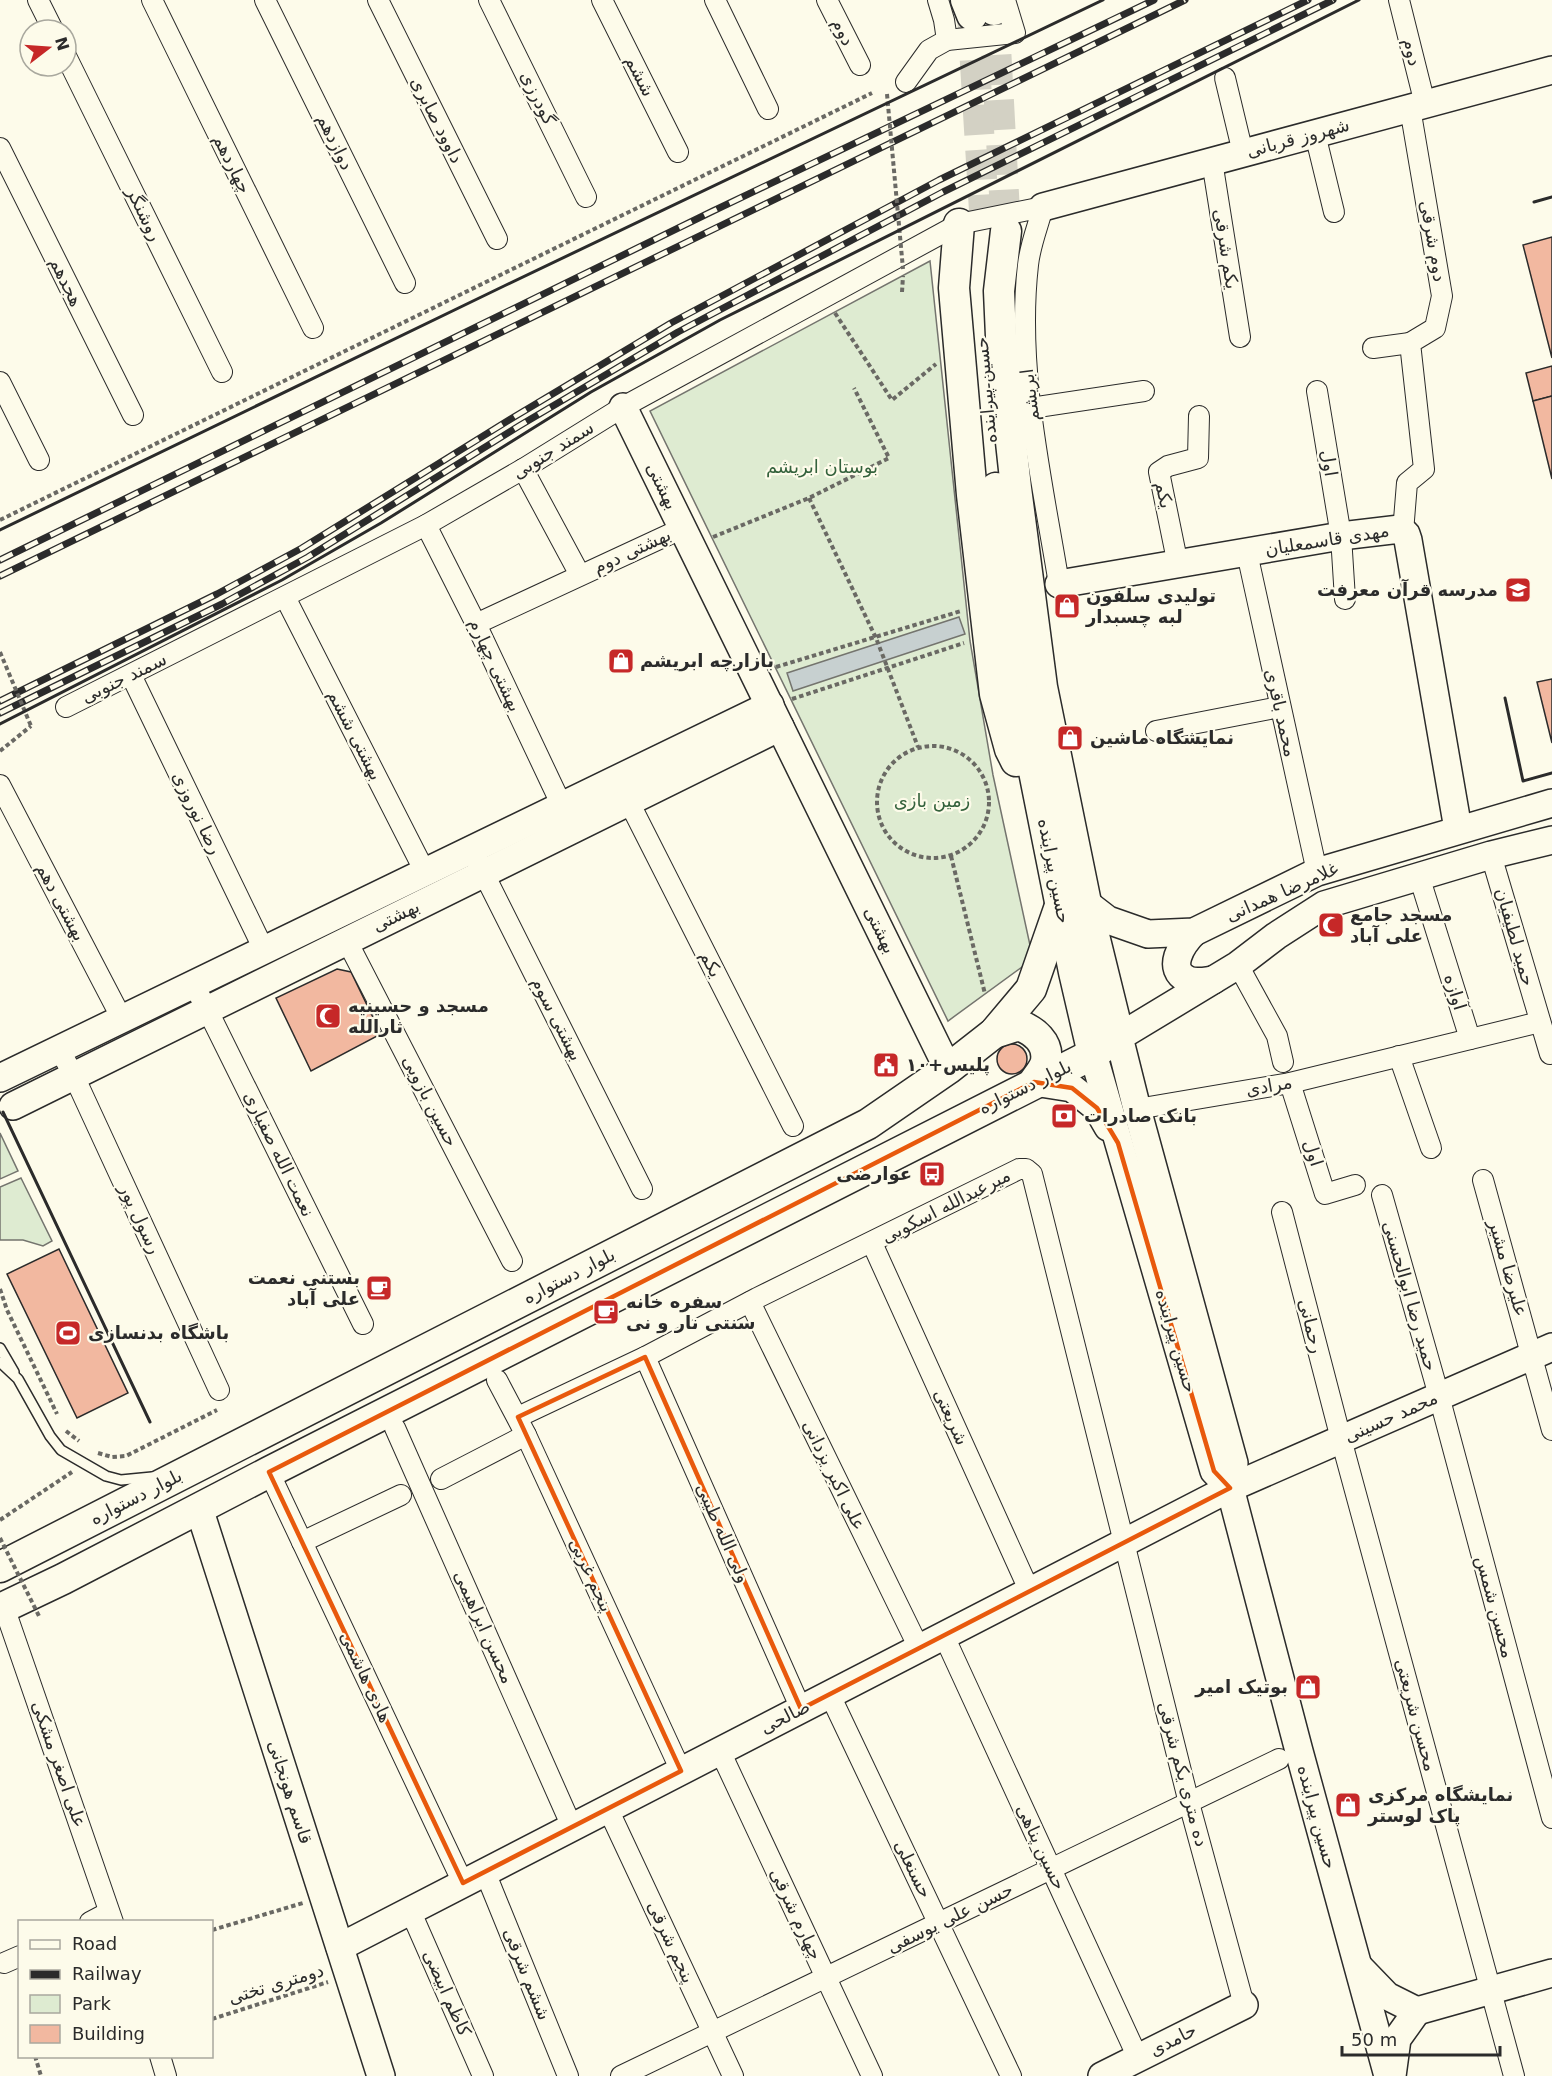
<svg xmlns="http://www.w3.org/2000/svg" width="1552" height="2076" font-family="'DejaVu Sans','Noto Naskh Arabic',sans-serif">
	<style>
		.green { fill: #deebd1; stroke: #74746e; stroke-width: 1.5 }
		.water { fill: #c7d0d0; stroke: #74746e; stroke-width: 1.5 }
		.building { fill: #f2b8a0; stroke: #2b2b2b; stroke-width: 1.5 }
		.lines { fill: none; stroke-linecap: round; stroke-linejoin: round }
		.primary-tunnel { stroke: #d3d1c4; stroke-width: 30; stroke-dasharray: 30 15; stroke-linecap: butt }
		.lane-casing { stroke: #2b2b2b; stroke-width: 12 }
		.street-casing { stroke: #2b2b2b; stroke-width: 22 }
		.secondary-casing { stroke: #2b2b2b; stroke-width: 30 }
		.primary-casing { stroke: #2b2b2b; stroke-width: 33 }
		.path { stroke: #6a6964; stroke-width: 4; stroke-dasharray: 4.5 3; stroke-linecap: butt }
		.lane { stroke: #fdfbea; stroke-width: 9 }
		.street { stroke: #fdfbea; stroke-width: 20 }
		.secondary { stroke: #fdfbea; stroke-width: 27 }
		.primary { stroke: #fdfbea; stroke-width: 30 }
		.rail-casing { stroke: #2b2b2b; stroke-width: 7 }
		.rail { stroke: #fdfbea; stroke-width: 4.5; stroke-dasharray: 14; stroke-linecap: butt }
		.path-bridge { stroke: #6a6964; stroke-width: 4; stroke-dasharray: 4.5 3; stroke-linecap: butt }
		.wall { stroke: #2b2b2b; stroke-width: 3 }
		.marked { fill: none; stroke: #e8590c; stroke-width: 4.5; stroke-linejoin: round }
		.labels { text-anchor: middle; stroke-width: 4.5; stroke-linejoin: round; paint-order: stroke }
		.street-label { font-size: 18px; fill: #2b2b2b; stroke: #fdfbea }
		.park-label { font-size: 18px; fill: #34623c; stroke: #fdfbea }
		.poi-label { font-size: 18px; font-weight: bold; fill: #2b2b2b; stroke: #fdfbea; text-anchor: start }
	</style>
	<rect width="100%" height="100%" fill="#fdfbea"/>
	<g class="green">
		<path d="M930 261 970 641 993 775 1033 959 948 1021 650 411Z"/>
		<path d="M0 1133 18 1171 0 1179Z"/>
		<path d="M21 1178 52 1241 43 1246 23 1240H0V1187Z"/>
	</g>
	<path class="water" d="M959 617 965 634 793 691 787 673Z"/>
	<g class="building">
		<path d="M1552 237V358L1523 245Z"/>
		<path d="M1552 366V396L1533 401 1526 373Z"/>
		<path d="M1552 396V479L1533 401Z"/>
		<path d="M1552 679V743L1537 682Z"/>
		<path d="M337 969 351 972 381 1034 311 1071 276 998Z"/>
		<circle cx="1012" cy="1059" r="15"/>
		<path d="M59 1249 128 1393 77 1418 7 1274Z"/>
	</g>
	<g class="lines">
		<g class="primary-tunnel">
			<path d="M994 10 1006 231"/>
			<path d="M972 15 985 227"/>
		</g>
		<defs>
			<g id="lane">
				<path d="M0 1348 14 1372"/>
				<path d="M0 1362 18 1379 50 1436 61 1450 106 1476 121 1480 152 1477"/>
			</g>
			<g id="street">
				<path d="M38 0 53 30"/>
				<path d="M152 0 313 328"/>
				<path d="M265 0 405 283"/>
				<path d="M378 0 497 239"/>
				<path d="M489 0 586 197"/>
				<path d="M602 0 678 152"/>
				<path d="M715 0 768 109"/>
				<path d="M827 0 860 65"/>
				<path d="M938 0 944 20 947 40"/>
				<path d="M1399 0 1425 104"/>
				<path d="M66 56 222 372"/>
				<path d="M1225 78 1243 153"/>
				<path d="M906 82 929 50 947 40 1015 33 1005 0"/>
				<path d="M1315 134 1334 212"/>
				<path d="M0 148 133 415"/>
				<path d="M1212 161 1240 337"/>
				<path d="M1373 348 1410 343"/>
				<path d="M0 382 39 460"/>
				<path d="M1317 391 1341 536 1345 599"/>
				<path d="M1031 408 1144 391"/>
				<path d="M523 469 580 575"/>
				<path d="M426 525 476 624 562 806"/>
				<path d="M1403 532 1407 483 1424 469 1410 343 1435 328 1442 296 1410 108"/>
				<path d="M1247 553 1317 872"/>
				<path d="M1178 565 1159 472 1168 466 1198 458 1199 416"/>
				<path d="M285 597 425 872"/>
				<path d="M476 624 683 528"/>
				<path d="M131 675 264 950"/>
				<path d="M66 707 426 525 523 469 623 407 959 224 1043 207C1038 226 1030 245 1028 265 1016 370 1042 480 1059 584"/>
				<path d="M1156 731 1280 707"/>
				<path d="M0 785 122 1019"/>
				<path d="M629 802 793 1126"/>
				<path d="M1491 855 1550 1054"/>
				<path d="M478 862 642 1189"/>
				<path d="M1419 876 1470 1039"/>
				<path d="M347 941 512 1261"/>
				<path d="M1238 965 1277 1036 1283 1062"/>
				<path d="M193 984 207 1009 363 1324"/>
				<path d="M59 1049 74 1076 219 1390"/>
				<path d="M1399 1056 1431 1148"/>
				<path d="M1290 1083 1325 1194 1355 1185"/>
				<path d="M1137 1109 1290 1083 1540 1022"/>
				<path d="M1483 1180 1552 1430"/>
				<path d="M1382 1195 1439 1396 1552 1818"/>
				<path d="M1282 1212 1341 1439 1514 2076"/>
				<path d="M872 1243 1030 1592"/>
				<path d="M750 1302 919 1648"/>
				<path d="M645 1357 801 1709"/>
				<path d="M497 1380 526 1435 681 1771"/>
				<path d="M518 1417 645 1357 757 1298 1019 1169H1026L1032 1174 1189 1803 1244 2005"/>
				<path d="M395 1428 572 1827"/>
				<path d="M269 1472 463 1883"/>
				<path d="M441 1479 526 1435"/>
				<path d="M302 1542 401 1495"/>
				<path d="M4 1607 113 1922"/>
				<path d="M944 1636 1138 2058"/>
				<path d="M830 1695 1011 2076"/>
				<path d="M720 1751 872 2076"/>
				<path d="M608 1809 733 2076"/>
				<path d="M485 1872 568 2076"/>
				<path d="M410 1910 483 2076"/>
				<path d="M90 1922 109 1912"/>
				<path d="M4 1963 20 1956"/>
				<path d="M160 2056 166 2076"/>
				<path d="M621 2076 1279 1759"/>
			</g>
			<g id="secondary">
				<path d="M1043 207 1552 70"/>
				<path d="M623 407 948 1069"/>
				<path d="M1059 584 1341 536 1400 529 1406 534 1408 540 1458 829"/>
				<path d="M1086 903 1108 920 1148 934 1194 932 1317 872 1552 803"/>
				<path d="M1194 932C1182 944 1165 969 1188 980 1196 983 1205 981 1213 980"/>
				<path d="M1093 1054 1214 1471 1230 1488"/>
				<path d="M0 1078 770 705"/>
				<path d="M1034 1082 1072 1088 1097 1108 1108 1127"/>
				<path d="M13 1106 780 727"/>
				<path d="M199 1508 381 2076"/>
				<path d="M340 1947 1230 1488 1552 1347"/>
				<path d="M1359 1967 1387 1996 1417 2011"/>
				<path d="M1417 2011 1552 1973"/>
				<path d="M1102 2076 1244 2005"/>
				<path d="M1388 2076 1299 1751 1230 1488 1234 1463 1137 1109 1119 1037 1238 965 1276 936 1324 905 1491 855 1552 840"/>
				<path d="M1392 2076 1397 2039 1417 2011"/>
			</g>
			<g id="primary">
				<path d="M966 0 972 15"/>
				<path d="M991 0 994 10"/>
				<path d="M959 224 954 288 972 495 995 694 1010 749 1016 761"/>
				<path d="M996 488 1018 691 1074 972 1093 1054"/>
				<path d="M994 1033 1019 1025C1034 1031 1049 1042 1046 1061 1045 1068 1038 1076 1034 1082"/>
				<path d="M0 1567 868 1124 948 1069 994 1033 1031 989 1061 903"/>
				<path d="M0 1609 63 1579 269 1472 1093 1054 1119 1037 1086 903 1042 687 1016 488 1002 359 999 291 1006 231"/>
			</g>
		</defs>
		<use href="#lane" class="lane-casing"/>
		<use href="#street" class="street-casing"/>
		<use href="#secondary" class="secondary-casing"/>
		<use href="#primary" class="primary-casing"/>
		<g class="path">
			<path d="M902 292 903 276"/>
			<path d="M835 313 892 400 936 364"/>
			<path d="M809 498 876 638 918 747"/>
			<path d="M0 520 872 93"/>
			<path d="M713 537 809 498 889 458 854 388"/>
			<path d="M776 667 961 611"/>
			<path d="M792 699 964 643"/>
			<circle cx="933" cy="802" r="56"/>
			<path d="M0 751 31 726"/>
			<path d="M951 856 985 994"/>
			<path d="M0 1289 7 1310 57 1414"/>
			<path d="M66 1431 79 1441"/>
			<path d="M98 1453 112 1457 126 1456 217 1410"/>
			<path d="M0 1520 72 1472"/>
			<path d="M212 1930 303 1903"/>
			<path d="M212 2019 328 1982"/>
			<path d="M35 2056 41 2076"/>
		</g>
		<use href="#lane" class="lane"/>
		<use href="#street" class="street"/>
		<use href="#secondary" class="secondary"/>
		<use href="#primary" class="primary"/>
		<defs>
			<g id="rail">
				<path d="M0 560 713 211 1154 0"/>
				<path d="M0 576 1185 0"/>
				<path d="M0 701 217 594 302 548 514 417 671 323 939 180 1308 0"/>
				<path d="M0 713 222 604 308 557 519 426 678 332 943 192 1333 0"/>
			</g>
		</defs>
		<use href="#rail" class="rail-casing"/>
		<use href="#rail" class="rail"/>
		<g class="path-bridge">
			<path d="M887 94 903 269"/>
			<path d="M0 652 31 726"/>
			<path d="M0 1538 40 1618"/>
		</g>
		<g class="wall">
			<path d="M1534 202 1552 197"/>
			<path d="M0 530 504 286 1103 0"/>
			<path d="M1505 698 1523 781 1552 773"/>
			<path d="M0 724 282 580 381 523 591 392 720 320 1359 0"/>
			<path d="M3 1112 150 1422"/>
		</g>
	</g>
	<path class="marked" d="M1034 1082 1072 1088 1097 1108 1118 1143 1214 1471 1230 1488 801 1709 645 1357 518 1417 681 1771 463 1883 269 1472Z"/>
	<defs>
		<symbol id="school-square" viewBox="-11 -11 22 22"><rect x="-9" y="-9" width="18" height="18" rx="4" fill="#c62828" stroke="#fdfbea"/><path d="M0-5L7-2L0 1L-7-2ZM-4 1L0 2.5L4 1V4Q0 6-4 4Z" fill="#fff"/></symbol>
		<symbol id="shop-square" viewBox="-11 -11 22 22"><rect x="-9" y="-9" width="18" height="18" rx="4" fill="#c62828" stroke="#fdfbea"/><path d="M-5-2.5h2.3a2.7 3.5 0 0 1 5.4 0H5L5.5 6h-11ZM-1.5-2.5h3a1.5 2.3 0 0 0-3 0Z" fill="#fff"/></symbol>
		<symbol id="mosque-square" viewBox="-11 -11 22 22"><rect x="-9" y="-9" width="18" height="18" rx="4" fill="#c62828" stroke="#fdfbea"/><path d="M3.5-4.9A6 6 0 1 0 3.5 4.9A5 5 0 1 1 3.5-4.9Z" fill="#fff"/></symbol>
		<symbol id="civic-square" viewBox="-11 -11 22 22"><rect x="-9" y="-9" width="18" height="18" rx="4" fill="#c62828" stroke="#fdfbea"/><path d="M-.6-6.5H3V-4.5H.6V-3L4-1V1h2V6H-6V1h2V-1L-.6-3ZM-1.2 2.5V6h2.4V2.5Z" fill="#fff"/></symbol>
		<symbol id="bank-square" viewBox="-11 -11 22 22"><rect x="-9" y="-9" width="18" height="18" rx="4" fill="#c62828" stroke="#fdfbea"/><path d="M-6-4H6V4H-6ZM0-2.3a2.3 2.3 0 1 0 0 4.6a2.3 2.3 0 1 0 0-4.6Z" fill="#fff"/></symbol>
		<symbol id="bus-square" viewBox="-11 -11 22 22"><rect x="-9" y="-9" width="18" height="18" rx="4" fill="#c62828" stroke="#fdfbea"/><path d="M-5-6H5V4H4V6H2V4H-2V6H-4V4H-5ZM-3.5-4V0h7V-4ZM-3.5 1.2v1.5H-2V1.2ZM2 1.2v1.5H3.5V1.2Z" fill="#fff"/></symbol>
		<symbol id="cafe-square" viewBox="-11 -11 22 22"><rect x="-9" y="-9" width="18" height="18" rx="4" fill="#c62828" stroke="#fdfbea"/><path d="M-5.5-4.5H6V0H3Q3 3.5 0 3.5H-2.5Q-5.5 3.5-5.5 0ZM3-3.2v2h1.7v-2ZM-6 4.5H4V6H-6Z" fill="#fff"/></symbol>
		<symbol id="stadium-square" viewBox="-11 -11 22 22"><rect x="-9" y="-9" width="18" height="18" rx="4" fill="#c62828" stroke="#fdfbea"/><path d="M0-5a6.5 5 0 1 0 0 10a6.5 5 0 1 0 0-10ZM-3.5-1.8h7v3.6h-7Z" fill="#fff"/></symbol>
	</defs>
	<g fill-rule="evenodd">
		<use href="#school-square" x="1503" y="575" width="30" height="30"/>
		<use href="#shop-square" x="1052" y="591" width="30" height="30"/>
		<use href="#shop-square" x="606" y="646" width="30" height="30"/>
		<use href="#shop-square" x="1055" y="723" width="30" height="30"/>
		<use href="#mosque-square" x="1316" y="910" width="30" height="30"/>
		<use href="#mosque-square" x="313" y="1001" width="30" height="30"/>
		<use href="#civic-square" x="871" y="1050" width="30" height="30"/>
		<use href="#bank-square" x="1049" y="1101" width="30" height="30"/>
		<use href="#bus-square" x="917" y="1159" width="30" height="30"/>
		<use href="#cafe-square" x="364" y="1273" width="30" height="30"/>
		<use href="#cafe-square" x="591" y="1297" width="30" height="30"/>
		<use href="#stadium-square" x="53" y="1318" width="30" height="30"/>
		<use href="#shop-square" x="1293" y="1672" width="30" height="30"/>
		<use href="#shop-square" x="1333" y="1790" width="30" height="30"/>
	</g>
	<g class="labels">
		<g class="street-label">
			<text transform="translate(843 32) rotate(63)" y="6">دوم</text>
			<text transform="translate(1412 52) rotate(76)" y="6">دوم</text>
			<text transform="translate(640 76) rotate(63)" y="6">ششم</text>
			<text transform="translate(538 98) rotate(64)" y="6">گودرزی</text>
			<text transform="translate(437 120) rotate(63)" y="6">داوود صابری</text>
			<text transform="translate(1298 138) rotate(-15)" y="6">شهروز قربانی</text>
			<text transform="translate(335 142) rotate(64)" y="6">دوازدهم</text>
			<text transform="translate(232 164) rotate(64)" y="6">چهاردهم</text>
			<text transform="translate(144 214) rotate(64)" y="6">روشنگر</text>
			<text transform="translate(1433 241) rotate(80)" y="6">دوم شرقی</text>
			<text transform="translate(1226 249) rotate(81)" y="6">یکم شرقی</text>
			<text transform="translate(66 282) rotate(64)" y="6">هجدهم</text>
			<text transform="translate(986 390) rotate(-95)" y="6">حسین پیراینده</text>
			<text transform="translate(1030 395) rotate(-97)" y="6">ابریشم</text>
			<text transform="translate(553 450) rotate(-32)" y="6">سمند جنوبی</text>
			<text transform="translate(1329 463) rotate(81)" y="6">اول</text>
			<text transform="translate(662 486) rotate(64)" y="6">بهشتی</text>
			<text transform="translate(1164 495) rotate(78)" y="6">یکم</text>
			<text transform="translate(1327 540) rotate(-9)" y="6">مهدی قاسمعلیان</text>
			<text transform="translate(632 551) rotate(-25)" y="6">بهشتی دوم</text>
			<text transform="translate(495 665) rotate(65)" y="6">بهشتی چهارم</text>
			<text transform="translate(124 678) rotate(-26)" y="6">سمند جنوبی</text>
			<text transform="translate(1281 713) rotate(77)" y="6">محمد باقری</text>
			<text transform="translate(355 735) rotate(63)" y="6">بهشتی ششم</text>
			<text transform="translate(197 813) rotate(64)" y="6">رضا نوروزی</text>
			<text transform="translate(1054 871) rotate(79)" y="6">حسین پیراینده</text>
			<text transform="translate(1282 892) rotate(-24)" y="6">غلامرضا همدانی</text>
			<text transform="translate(61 902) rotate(62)" y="6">بهشتی دهم</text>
			<text transform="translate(396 916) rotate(-26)" y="6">بهشتی</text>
			<text transform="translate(880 930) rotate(64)" y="6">بهشتی</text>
			<text transform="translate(1515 937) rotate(74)" y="6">حمید لطیفیان</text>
			<text transform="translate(711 964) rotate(63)" y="6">یکم</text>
			<text transform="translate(1455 992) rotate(73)" y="6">آوازه</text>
			<text transform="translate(557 1019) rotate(63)" y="6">بهشتی سوم</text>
			<text transform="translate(1269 1086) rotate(-10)" y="6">مرادی</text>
			<text transform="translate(1025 1087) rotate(-26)" y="6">بلوار دستواره</text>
			<text transform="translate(430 1101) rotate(63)" y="6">حسین بازویی</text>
			<text transform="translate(1313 1153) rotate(72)" y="6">اول</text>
			<text transform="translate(279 1154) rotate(64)" y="6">نعمت الله صفیاری</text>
			<text transform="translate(946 1206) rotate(-27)" y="6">میرعبدالله اسکویی</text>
			<text transform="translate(140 1219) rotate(65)" y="6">رسول پور</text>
			<text transform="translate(1508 1268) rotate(74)" y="6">علیرضا مشیر</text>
			<text transform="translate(569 1276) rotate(-27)" y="6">بلوار دستواره</text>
			<text transform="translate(1410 1296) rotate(74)" y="6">حمید رضا ابوالحسنی</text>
			<text transform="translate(1311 1326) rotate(76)" y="6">رحمانی</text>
			<text transform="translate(1176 1341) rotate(74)" y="6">حسین پیراینده</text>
			<text transform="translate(951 1417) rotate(66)" y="6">شریعتی</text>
			<text transform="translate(1391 1417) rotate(-24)" y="6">محمد حسینی</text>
			<text transform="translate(834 1475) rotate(64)" y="6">علی اکبر یزدانی</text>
			<text transform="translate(136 1497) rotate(-27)" y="6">بلوار دستواره</text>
			<text transform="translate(723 1533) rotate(66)" y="6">ولی الله طیبی</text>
			<text transform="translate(591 1575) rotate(65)" y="6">پنجم غربی</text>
			<text transform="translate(1495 1607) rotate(75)" y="6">محسن شمس</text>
			<text transform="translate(484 1627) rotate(66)" y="6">محسن ابراهیمی</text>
			<text transform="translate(366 1677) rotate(65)" y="6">هادی هاشمی</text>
			<text transform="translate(1416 1715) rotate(75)" y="6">محسن شریعتی</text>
			<text transform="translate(785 1717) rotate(-27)" y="6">صالحی</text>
			<text transform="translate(59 1764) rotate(71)" y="6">علی اصغر مشکی</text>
			<text transform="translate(1183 1774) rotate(75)" y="6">ده متری یکم شرقی</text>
			<text transform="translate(290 1792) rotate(72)" y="6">قاسم هونجانی</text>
			<text transform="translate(1317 1817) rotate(75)" y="6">حسین پیراینده</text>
			<text transform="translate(1041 1847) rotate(65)" y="6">حسین پناهی</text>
			<text transform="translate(913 1869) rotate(64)" y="6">حسنعلی</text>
			<text transform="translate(796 1914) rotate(65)" y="6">چهارم شرقی</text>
			<text transform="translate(950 1918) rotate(-26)" y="6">حسن علی یوسفی</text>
			<text transform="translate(671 1942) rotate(65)" y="6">پنجم شرقی</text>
			<text transform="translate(527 1974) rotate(68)" y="6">ششم شرقی</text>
			<text transform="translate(276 1984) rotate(-17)" y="6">دومتری تختی</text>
			<text transform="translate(447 1993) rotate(66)" y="6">کاظم ابیضی</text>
			<text transform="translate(1173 2040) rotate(-27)" y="6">حامدی</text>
		</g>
		<g class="park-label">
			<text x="822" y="473">بوستان ابریشم</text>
			<text x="932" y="807">زمین بازی</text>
		</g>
		<g class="poi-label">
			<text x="1498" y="596" text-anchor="end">مدرسه قرآن معرفت</text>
			<text x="1086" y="602">تولیدی سلفون<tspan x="1086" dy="21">لبه‌ چسبدار</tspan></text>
			<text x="640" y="667">بازارچه ابریشم</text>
			<text x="1090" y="744">نمایشگاه ماشین</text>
			<text x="1350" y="921">مسجد جامع<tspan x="1350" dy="21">علی آباد</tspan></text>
			<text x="348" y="1012">مسجد و حسینیه<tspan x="348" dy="21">ثارالله</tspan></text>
			<text x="906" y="1071">پلیس+۱۰</text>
			<text x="1084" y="1122">بانک صادرات</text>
			<text x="912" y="1180" text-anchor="end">عوارضی</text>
			<text x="360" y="1284" text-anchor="end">بستنی نعمت<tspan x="360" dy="21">علی آباد</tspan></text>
			<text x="626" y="1308">سفره خانه<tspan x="626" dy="21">سنتی نار و نی</tspan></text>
			<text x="88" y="1339">باشگاه بدنسازی</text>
			<text x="1288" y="1693" text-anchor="end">بوتیک امیر</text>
			<text x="1368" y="1801">نمایشگاه مرکزی<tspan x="1368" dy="21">پاک لوستر</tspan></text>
		</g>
	</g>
	<rect x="18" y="1920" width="195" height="138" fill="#fdfbea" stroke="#a9a89e" stroke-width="1.5"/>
	<rect x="30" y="1940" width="30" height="9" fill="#fdfbea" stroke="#a9a89e" stroke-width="1.5"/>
	<text x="72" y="1950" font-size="18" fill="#2b2b2b">Road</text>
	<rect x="30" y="1970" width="30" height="9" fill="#2b2b2b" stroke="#a9a89e" stroke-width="1.5"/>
	<text x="72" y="1980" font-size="18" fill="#2b2b2b">Railway</text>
	<rect x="30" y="1995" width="30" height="18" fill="#deebd1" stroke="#a9a89e" stroke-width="1.5"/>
	<text x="72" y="2010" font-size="18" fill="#2b2b2b">Park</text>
	<rect x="30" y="2025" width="30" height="18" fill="#f2b8a0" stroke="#a9a89e" stroke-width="1.5"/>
	<text x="72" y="2040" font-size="18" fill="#2b2b2b">Building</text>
	<g transform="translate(48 48) rotate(73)"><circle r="28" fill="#fdfbea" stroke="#a9a89e" stroke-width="1.5"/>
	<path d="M0-4.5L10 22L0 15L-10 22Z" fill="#c62828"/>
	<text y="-9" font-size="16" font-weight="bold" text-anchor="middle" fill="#2b2b2b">N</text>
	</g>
	<path d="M1342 2046v9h158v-9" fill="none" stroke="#2b2b2b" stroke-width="3"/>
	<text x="1351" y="2046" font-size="18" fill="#2b2b2b" stroke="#fdfbea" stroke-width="4.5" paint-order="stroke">50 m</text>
</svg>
